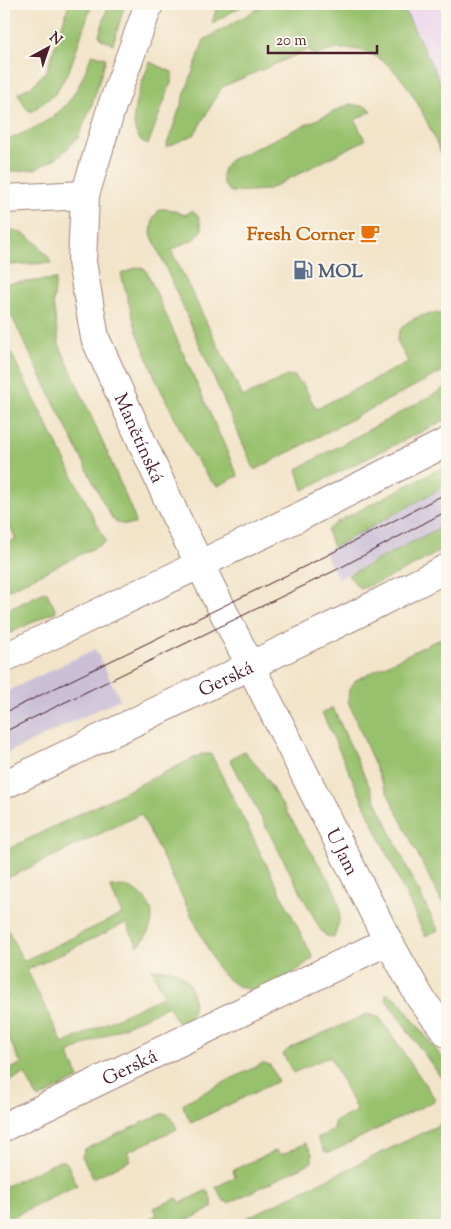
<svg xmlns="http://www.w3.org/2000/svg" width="451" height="1229" font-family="'Sorts Mill Goudy',serif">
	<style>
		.built { fill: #ead1ed }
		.industrial { fill: #cabfd7 }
		.green { fill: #98c16d; stroke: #71704c }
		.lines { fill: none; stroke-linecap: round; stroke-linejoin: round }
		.minor-casing { stroke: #9e827a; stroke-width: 30 }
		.tertiary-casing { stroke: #9e827a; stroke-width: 30 }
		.minor { stroke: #fff; stroke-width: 28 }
		.tertiary { stroke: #fff; stroke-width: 28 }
		.tram { stroke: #4a1f2b; stroke-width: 1 }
		.labels { text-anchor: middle; stroke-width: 4; stroke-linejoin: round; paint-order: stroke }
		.food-label { font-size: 19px; font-weight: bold; fill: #c56008; stroke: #fbf7ec; text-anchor: end }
		.service-label { font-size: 19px; font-weight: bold; fill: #4e5e75; stroke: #fbf7ec; text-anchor: start }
		.street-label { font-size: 19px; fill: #4a1f2b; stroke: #fbf7ec }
	</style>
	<rect width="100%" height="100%" fill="#fbf7ec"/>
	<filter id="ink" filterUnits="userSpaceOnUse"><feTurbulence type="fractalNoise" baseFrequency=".02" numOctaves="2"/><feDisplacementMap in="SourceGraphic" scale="10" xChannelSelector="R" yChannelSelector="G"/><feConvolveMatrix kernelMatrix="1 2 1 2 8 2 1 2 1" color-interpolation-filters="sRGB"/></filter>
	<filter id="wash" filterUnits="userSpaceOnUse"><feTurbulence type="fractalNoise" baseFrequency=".0096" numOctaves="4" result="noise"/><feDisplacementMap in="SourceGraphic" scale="20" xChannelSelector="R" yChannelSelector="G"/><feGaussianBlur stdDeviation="1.12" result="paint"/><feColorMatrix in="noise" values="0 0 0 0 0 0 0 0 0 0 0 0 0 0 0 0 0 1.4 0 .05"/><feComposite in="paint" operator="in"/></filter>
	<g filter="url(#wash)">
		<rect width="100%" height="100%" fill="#f2e4c9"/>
		<path class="built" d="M402 4H447V96Z"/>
		<g class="industrial">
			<path d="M447 485V524L338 579 324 552Z"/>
			<path d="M95 649 120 699 4 755V693Z"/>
		</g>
		<g class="green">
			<path d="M69 4H92L69 71 55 94 31 112 26 108 18 93 32 86 47 70Z"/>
			<path d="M109 4H125L113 44 102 40 99 35Z"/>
			<path d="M218 4H246L212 23Z"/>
			<path d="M266 4H402L447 96V167C426 122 402 43 339 49 331 50 321 54 313 56L310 49 222 87 194 135 166 147 204 40Z"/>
			<path d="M92 54 106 58 91 107 78 138 58 157 36 169 20 171H4V142C22 133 47 124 62 109 77 94 85 73 92 54Z"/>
			<path d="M150 62 172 72V80L148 145C119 132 142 83 150 62Z"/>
			<path d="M350 104 367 107 372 111 355 120 365 140 267 190 231 192C219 184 220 169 230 160Z"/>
			<path d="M160 209H169L185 215 192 211 198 215 202 229 196 238 171 250 243 397 287 376H295L300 384 302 382 316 409 408 362 397 340C399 318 428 312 447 313V369L257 469H254L151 234 153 218Z"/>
			<path d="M4 229C26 229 41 246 52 263L9 265 4 262Z"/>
			<path d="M138 267 146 270 238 476 218 486 211 481 193 455 157 382 136 329 121 274Z"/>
			<path d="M56 279 53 303 59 344 107 452 134 516 135 524C111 526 114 520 103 502L4 301V284Z"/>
			<path d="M4 339 106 542 4 592V544L16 539 4 514Z"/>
			<path d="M447 387V419L303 490 297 469Z"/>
			<path d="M447 465V485L333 548 327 530 337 522Z"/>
			<path d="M447 524V547C419 563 390 579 360 589L348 575Z"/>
			<path d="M46 591 56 611 4 636V612Z"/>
			<path d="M447 635V900L442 903 380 778 348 701 349 690 356 680Z"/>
			<path d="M333 708 411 876 438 930 425 936 322 713Z"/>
			<path d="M244 751 262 772 333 887C341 907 342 917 334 937L326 936 320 929 230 759Z"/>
			<path d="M202 754H211L313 958C294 973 261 1000 236 985 229 981 223 975 218 969L141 814 4 880V851Z"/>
			<path d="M122 886C154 894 162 922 138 946L126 923 27 970 63 1044 164 996 152 969C160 969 169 968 176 972 193 980 199 1004 188 1020 186 1023 183 1026 180 1028L169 1006 68 1053 79 1078 38 1099 25 1074 4 1084V1072L21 1064 4 1028V921L23 961 122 914 110 887Z"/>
			<path d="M386 994H389L397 999 447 1064V1086L386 1000Z"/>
			<path d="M368 1014 380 1018 435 1099 434 1101 331 1152H325L317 1138 334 1130V1122L357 1111 330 1056 293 1073 283 1054 291 1047Z"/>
			<path d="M263 1063 270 1065 278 1081 191 1123 183 1106 185 1102Z"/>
			<path d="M164 1113C172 1114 174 1123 177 1129L127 1152 131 1160 93 1178 82 1156 85 1149Z"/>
			<path d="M447 1121V1225H232Z"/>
			<path d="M306 1143 312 1153V1162L229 1203 224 1201 216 1187 235 1177 233 1170 277 1150 281 1155Z"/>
			<path d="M59 1161H64L67 1163 77 1185 4 1221V1187Z"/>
			<path d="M207 1190 212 1201V1208L178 1225H134L157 1215 154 1208 177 1198 181 1203Z"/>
		</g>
	</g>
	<g filter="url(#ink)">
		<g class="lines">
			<defs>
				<g id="minor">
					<path id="s1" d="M149 4 112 106 85 195 82 262 95 338 175 515 388 941 421 999 447 1033"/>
					<path d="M4 199 85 195"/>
					<path id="s2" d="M4 1127 388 941"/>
				</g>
				<g id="tertiary">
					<path d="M4 658 305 514 447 442"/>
					<path id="s3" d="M4 785 355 615 447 568"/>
				</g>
			</defs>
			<use href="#minor" class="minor-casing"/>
			<use href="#tertiary" class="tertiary-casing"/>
			<use href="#minor" class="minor"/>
			<use href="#tertiary" class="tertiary"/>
			<g class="tram">
				<path d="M4 713 326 556 447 493"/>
				<path d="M4 732 334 571 447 511"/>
			</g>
		</g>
	</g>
	<defs>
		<symbol id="cafe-bare" viewBox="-9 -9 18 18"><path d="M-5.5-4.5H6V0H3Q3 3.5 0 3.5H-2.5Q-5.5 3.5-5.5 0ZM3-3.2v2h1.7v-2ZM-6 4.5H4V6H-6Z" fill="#e8710a" stroke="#fbf7ec" stroke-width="2.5" paint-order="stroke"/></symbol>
		<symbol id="fuel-bare" viewBox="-9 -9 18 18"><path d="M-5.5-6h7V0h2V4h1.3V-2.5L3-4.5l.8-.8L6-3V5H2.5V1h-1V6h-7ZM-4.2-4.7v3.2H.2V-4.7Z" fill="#5c6f8a" stroke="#fbf7ec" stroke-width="2.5" paint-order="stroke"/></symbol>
	</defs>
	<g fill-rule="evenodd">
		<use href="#cafe-bare" x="356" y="219" width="28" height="28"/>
		<use href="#fuel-bare" x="289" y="256" width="28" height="28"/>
	</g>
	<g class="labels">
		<g class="food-label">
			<text x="355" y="240">Fresh Corner</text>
		</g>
		<g class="service-label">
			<text x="318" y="277">MOL</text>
		</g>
		<g class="street-label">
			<text dy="7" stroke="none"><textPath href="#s1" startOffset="455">Manětínská</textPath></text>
			<text dy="7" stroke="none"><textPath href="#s3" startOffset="246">Gerská</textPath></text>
			<text dy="7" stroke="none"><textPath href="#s1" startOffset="916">U Jam</textPath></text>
			<text dy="7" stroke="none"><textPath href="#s2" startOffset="139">Gerská</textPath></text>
		</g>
	</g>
	<rect width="451" height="1229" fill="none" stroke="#fbf7ec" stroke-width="20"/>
	<g transform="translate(48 48) rotate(40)" stroke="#fbf7ec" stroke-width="4" paint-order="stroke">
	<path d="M0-4L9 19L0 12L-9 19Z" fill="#4a1f2b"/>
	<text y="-8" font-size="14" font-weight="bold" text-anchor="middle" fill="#4a1f2b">N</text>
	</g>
	<path d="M268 45v8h109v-8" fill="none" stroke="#4a1f2b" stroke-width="2.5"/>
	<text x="276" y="45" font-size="15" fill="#4a1f2b" stroke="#fbf7ec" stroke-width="4" paint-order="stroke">20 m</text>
</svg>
